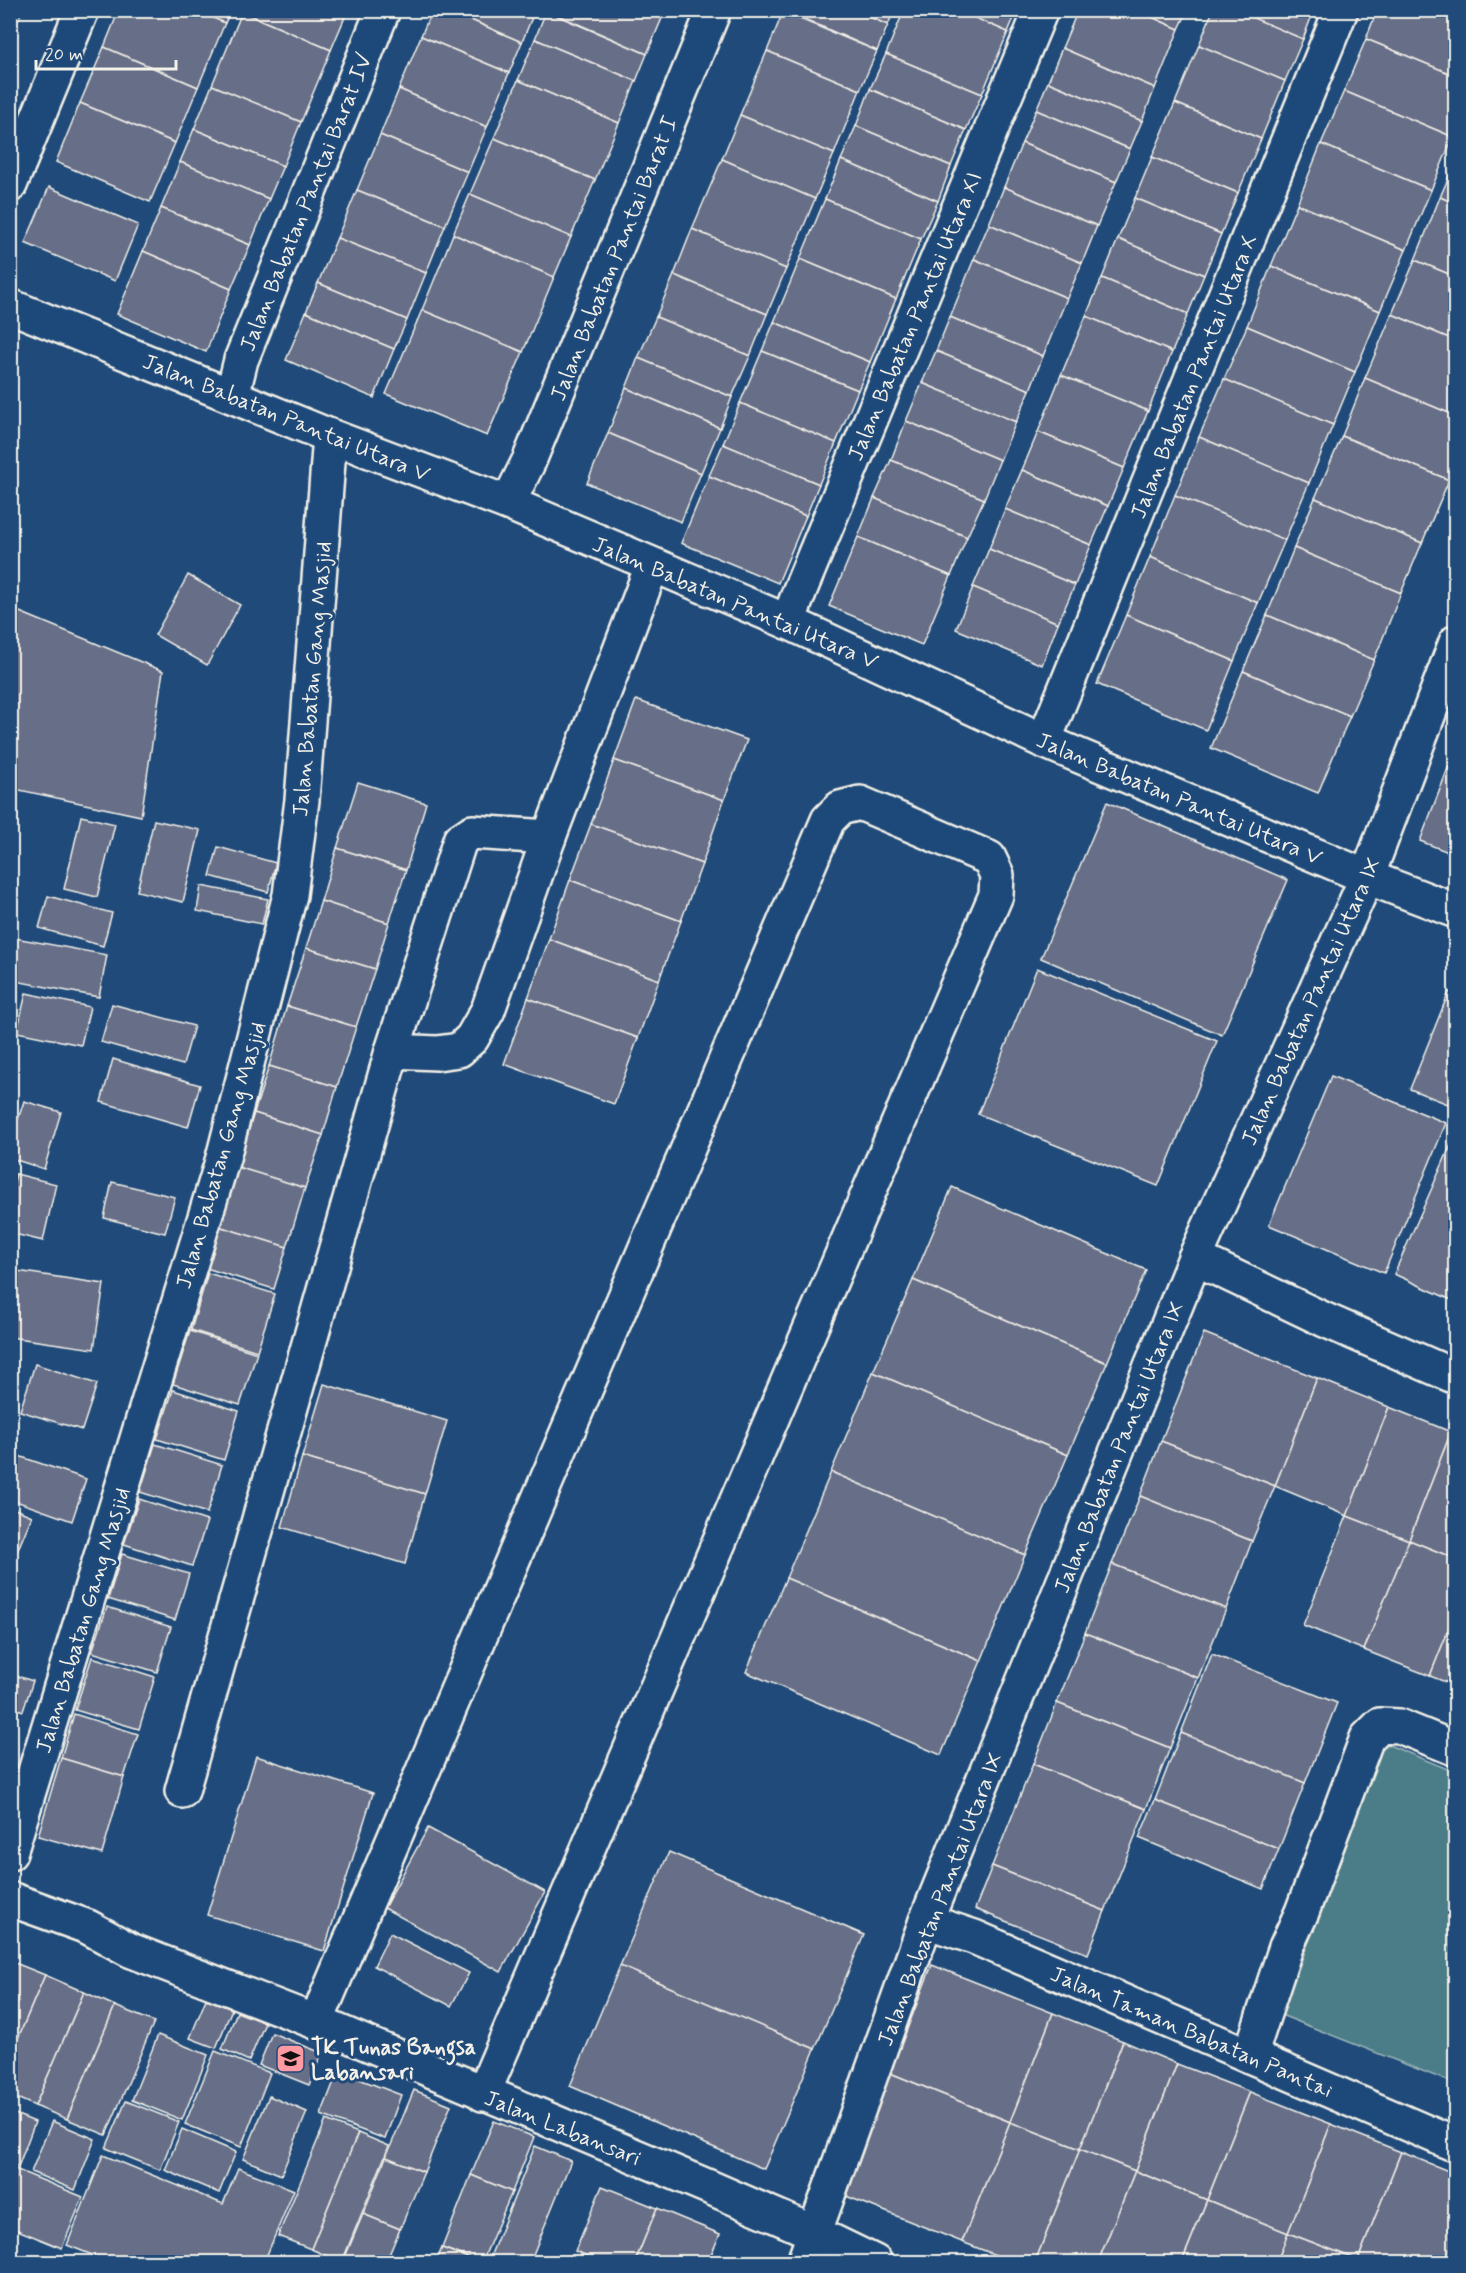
<svg xmlns="http://www.w3.org/2000/svg" width="1466" height="2273" font-family="Mynerve,sans-serif">
	<style>
		.green { fill: #4c7d89; stroke: #a0b7b8; stroke-width: 1.5 }
		.lines { fill: none; stroke-linecap: round; stroke-linejoin: round }
		.stream { stroke: #8dabc0; stroke-width: 14 }
		.building { fill: #666e88; stroke: #f4f1e8; stroke-width: 1.5 }
		.minor-casing { stroke: #f4f1e8; stroke-width: 38 }
		.minor { stroke: #1f4a7a; stroke-width: 33 }
		.labels { text-anchor: middle; stroke-width: 6; stroke-linejoin: round; paint-order: stroke }
		.street-label { font-size: 22px; fill: #f4f1e8; stroke: #1f4a7a }
		.poi-label { font-size: 22px; font-weight: bold; fill: #f4f1e8; stroke: #1f4a7a; text-anchor: start }
	</style>
	<rect width="100%" height="100%" fill="#1f4a7a"/>
	<filter id="ink" filterUnits="userSpaceOnUse"><feTurbulence type="fractalNoise" baseFrequency=".0167" numOctaves="2"/><feDisplacementMap in="SourceGraphic" scale="12" xChannelSelector="R" yChannelSelector="G"/><feConvolveMatrix kernelMatrix="1 2 1 2 8 2 1 2 1" color-interpolation-filters="sRGB"/></filter>
	<g filter="url(#ink)">
		<path class="green" d="M1384 1743 1455 1772V2084L1281 2015Z"/>
		<g class="lines">
			<path class="stream" d="M10 23 16 10"/>
		</g>
		<g class="building">
			<path d="M119 10H195L225 23 198 87 104 47Z"/>
			<path d="M195 10H231L225 23Z"/>
			<path d="M243 10H348L331 50 242 12Z"/>
			<path d="M432 10H448L522 42 509 73 421 36Z"/>
			<path d="M448 10H535L522 42Z"/>
			<path d="M546 10H665V11L647 54Z"/>
			<path d="M784 10H854L888 25 877 51Z"/>
			<path d="M854 10H894L888 25Z"/>
			<path d="M904 10H957L1008 32 982 94 886 54Z"/>
			<path d="M957 10H1017L1008 32Z"/>
			<path d="M1078 10H1136L1179 29 1155 88 1062 48Z"/>
			<path d="M1136 10H1188L1179 29Z"/>
			<path d="M1213 10H1235L1303 39 1285 81 1199 45Z"/>
			<path d="M1235 10H1314L1303 39Z"/>
			<path d="M1377 10H1456V76L1366 39Z"/>
			<path d="M546 11 647 54 636 81 535 39Z"/>
			<path d="M242 12 331 50 301 122 212 85Z"/>
			<path d="M783 12 877 51 860 90 767 51Z"/>
			<path d="M421 36 509 73 487 127 399 89Z"/>
			<path d="M535 39 636 81 619 123 518 80Z"/>
			<path d="M1366 39 1456 76V129L1453 137 1344 91Z"/>
			<path d="M1199 45 1285 81 1261 139 1175 103Z"/>
			<path d="M104 47 198 87 175 143 80 103Z"/>
			<path d="M1062 48 1155 88 1142 121 1048 82Z"/>
			<path d="M767 51 860 90 834 154 740 115Z"/>
			<path d="M886 54 982 94 966 130 870 89Z"/>
			<path d="M518 80 619 123 595 180 494 138Z"/>
			<path d="M1048 82 1142 121 1130 149 1036 110Z"/>
			<path d="M212 85 301 122 283 166 194 129Z"/>
			<path d="M399 89 487 127 468 172 380 135Z"/>
			<path d="M870 89 966 130 951 166 856 126Z"/>
			<path d="M1344 91 1453 137 1431 190 1321 144Z"/>
			<path d="M80 103 175 143 150 202 56 162Z"/>
			<path d="M1175 103 1261 139 1238 193 1152 157Z"/>
			<path d="M1036 110 1130 149 1116 182 1022 143Z"/>
			<path d="M740 115 834 154 815 199 722 159Z"/>
			<path d="M856 126 951 166 938 201 841 160Z"/>
			<path d="M194 129 283 166 269 199 180 162Z"/>
			<path d="M380 135 468 172 445 226 357 190Z"/>
			<path d="M494 138 595 180 571 237 470 194Z"/>
			<path d="M1022 143 1116 182 1097 226 1004 187Z"/>
			<path d="M1321 144 1431 190 1406 250 1297 204Z"/>
			<path d="M1152 157 1238 193 1221 234 1135 198Z"/>
			<path d="M722 159 815 199 786 269 692 229Z"/>
			<path d="M841 160 938 201 921 239 825 199Z"/>
			<path d="M1456 161V204L1440 197Z"/>
			<path d="M180 162 269 199 250 245 161 208Z"/>
			<path d="M49 187 138 225 115 281 25 243Z"/>
			<path d="M1004 187 1097 226 1082 263 989 224Z"/>
			<path d="M357 190 445 226 426 273 337 238Z"/>
			<path d="M470 194 571 237 554 277 453 234Z"/>
			<path d="M1440 197 1456 204V277L1415 260Z"/>
			<path d="M1135 198 1221 234 1204 275 1118 239Z"/>
			<path d="M825 199 921 239 896 299 800 259Z"/>
			<path d="M1297 204 1406 250 1380 311 1271 266Z"/>
			<path d="M161 208 250 245 231 289 143 251Z"/>
			<path d="M989 224 1082 263 1067 298 974 259Z"/>
			<path d="M692 229 786 269 767 314 674 275Z"/>
			<path d="M453 234 554 277 523 352 422 310Z"/>
			<path d="M337 238 426 273 407 320 318 283Z"/>
			<path d="M1118 239 1204 275 1188 314 1102 278Z"/>
			<path d="M143 251 231 289 206 352 117 314Z"/>
			<path d="M800 259 896 299 870 362 774 322Z"/>
			<path d="M974 259 1067 298 1043 356 950 317Z"/>
			<path d="M1415 260 1456 277V341L1392 314Z"/>
			<path d="M1271 266 1380 311 1355 372 1247 326Z"/>
			<path d="M674 275 767 314 750 356 656 317Z"/>
			<path d="M1102 278 1188 314 1172 352 1086 316Z"/>
			<path d="M318 283 407 320 394 349 306 312Z"/>
			<path d="M422 310 523 352 487 436 386 394Z"/>
			<path d="M306 312 394 349 374 398 286 360Z"/>
			<path d="M1392 314 1456 341V416L1365 378Z"/>
			<path d="M1086 316 1172 352 1148 411 1061 375Z"/>
			<path d="M656 317 750 356 732 397 638 358Z"/>
			<path d="M950 317 1043 356 1030 390 936 351Z"/>
			<path d="M774 322 870 362 858 390 762 351Z"/>
			<path d="M1247 326 1355 372 1333 425 1224 379Z"/>
			<path d="M762 351 858 390 836 443 740 403Z"/>
			<path d="M936 351 1030 390 1016 422 922 383Z"/>
			<path d="M638 358 732 397 720 428 626 388Z"/>
			<path d="M1061 375 1148 411 1124 468 1038 432Z"/>
			<path d="M1365 378 1456 416V464L1449 480 1342 436Z"/>
			<path d="M1224 379 1333 425 1309 483 1199 437Z"/>
			<path d="M922 383 1016 422 1000 460 906 421Z"/>
			<path d="M626 388 720 428 701 473 608 433Z"/>
			<path d="M740 403 836 443 819 484 723 444Z"/>
			<path d="M906 421 1000 460 984 499 891 460Z"/>
			<path d="M1038 432 1124 468 1108 506 1022 470Z"/>
			<path d="M608 433 701 473 681 522 587 483Z"/>
			<path d="M1342 436 1449 480 1422 543 1315 498Z"/>
			<path d="M1199 437 1309 483 1285 540 1175 495Z"/>
			<path d="M723 444 819 484 806 516 709 476Z"/>
			<path d="M891 460 984 499 967 537 874 498Z"/>
			<path d="M1022 470 1108 506 1091 545 1005 509Z"/>
			<path d="M709 476 806 516 778 583 681 543Z"/>
			<path d="M1175 495 1285 540 1258 603 1150 557Z"/>
			<path d="M874 498 967 537 951 576 858 537Z"/>
			<path d="M1315 498 1422 543 1401 593 1294 548Z"/>
			<path d="M1005 509 1091 545 1075 585 989 549Z"/>
			<path d="M858 537 951 576 922 645 829 606Z"/>
			<path d="M1294 548 1401 593 1374 660 1267 615Z"/>
			<path d="M989 549 1075 585 1058 623 973 587Z"/>
			<path d="M1150 557 1258 603 1234 661 1126 615Z"/>
			<path d="M188 575 240 605 207 665 155 635Z"/>
			<path d="M973 587 1058 623 1042 665 956 629Z"/>
			<path d="M10 608 163 671 141 816 10 788Z"/>
			<path d="M1126 615 1234 661 1206 730 1097 684Z"/>
			<path d="M1267 615 1374 660 1350 716 1243 671Z"/>
			<path d="M1243 671 1350 716 1318 793 1211 748Z"/>
			<path d="M636 700 747 740 724 800 614 760Z"/>
			<path d="M1452 758 1456 759V855L1420 841Z"/>
			<path d="M614 760 724 800 702 864 591 824Z"/>
			<path d="M358 782 426 803 406 870 337 848Z"/>
			<path d="M10 802 17 803 10 826Z"/>
			<path d="M1107 802 1288 880 1222 1035 1041 958Z"/>
			<path d="M81 816 115 824 97 897 64 889Z"/>
			<path d="M154 820 200 830 183 902 137 891Z"/>
			<path d="M591 824 702 864 681 921 570 880Z"/>
			<path d="M218 847 276 863 268 892 210 876Z"/>
			<path d="M337 848 406 870 389 923 321 901Z"/>
			<path d="M570 880 681 921 659 980 549 939Z"/>
			<path d="M201 886 268 899 262 924 197 911Z"/>
			<path d="M48 896 112 913 103 946 39 928Z"/>
			<path d="M321 901 389 923 375 969 306 948Z"/>
			<path d="M10 937 107 955 99 997 10 980Z"/>
			<path d="M549 939 659 980 638 1038 528 998Z"/>
			<path d="M306 948 375 969 356 1027 287 1006Z"/>
			<path d="M1037 968 1217 1041 1158 1186 978 1114Z"/>
			<path d="M1449 992 1456 994V1086L1448 1104 1410 1089Z"/>
			<path d="M26 993 90 1007 81 1045 17 1032Z"/>
			<path d="M528 998 638 1038 614 1104 504 1064Z"/>
			<path d="M112 1004 194 1026 183 1065 101 1042Z"/>
			<path d="M287 1006 356 1027 337 1087 269 1066Z"/>
			<path d="M113 1059 200 1085 188 1127 101 1102Z"/>
			<path d="M269 1066 337 1087 323 1135 254 1113Z"/>
			<path d="M1331 1076 1446 1123 1384 1273 1269 1225Z"/>
			<path d="M24 1101 61 1112 44 1169 10 1158V1144Z"/>
			<path d="M254 1113 323 1135 305 1188 237 1167Z"/>
			<path d="M1454 1138 1456 1139V1302L1394 1274Z"/>
			<path d="M237 1167 305 1188 287 1247 218 1226Z"/>
			<path d="M10 1173 16 1174 10 1198Z"/>
			<path d="M16 1174 56 1184 43 1241 10 1233V1198Z"/>
			<path d="M112 1182 175 1197 165 1233 104 1218Z"/>
			<path d="M952 1187 1146 1270 1107 1363 913 1280Z"/>
			<path d="M218 1226 287 1247 274 1289 206 1268Z"/>
			<path d="M17 1271 104 1284 94 1349 10 1337V1315Z"/>
			<path d="M208 1273 275 1294 257 1351 191 1330Z"/>
			<path d="M913 1280 1107 1363 1068 1455 873 1372Z"/>
			<path d="M190 1331 257 1353 240 1405 173 1384Z"/>
			<path d="M1204 1333 1317 1378 1275 1486 1161 1441Z"/>
			<path d="M35 1364 97 1384 82 1430 20 1411Z"/>
			<path d="M873 1372 1068 1455 1025 1555 831 1472Z"/>
			<path d="M1317 1378 1389 1407 1347 1516 1275 1486Z"/>
			<path d="M324 1384 447 1421 425 1494 302 1457Z"/>
			<path d="M173 1390 239 1411 224 1460 157 1439Z"/>
			<path d="M1389 1407 1451 1432 1409 1540 1347 1516Z"/>
			<path d="M1451 1432 1456 1434V1559L1409 1540Z"/>
			<path d="M1161 1441 1275 1486 1252 1541 1140 1496Z"/>
			<path d="M155 1444 222 1465 207 1513 140 1492Z"/>
			<path d="M10 1453 86 1479 72 1521 10 1499Z"/>
			<path d="M302 1457 425 1494 405 1564 282 1527Z"/>
			<path d="M831 1472 1025 1555 981 1661 786 1578Z"/>
			<path d="M1140 1496 1252 1541 1226 1609 1112 1564Z"/>
			<path d="M139 1499 207 1521 192 1566 124 1544Z"/>
			<path d="M10 1507 32 1516 13 1561 10 1559Z"/>
			<path d="M1347 1516 1409 1540 1364 1650 1303 1625Z"/>
			<path d="M1409 1540 1456 1559V1611L1430 1676 1364 1650Z"/>
			<path d="M122 1554 189 1574 175 1620 108 1599Z"/>
			<path d="M1112 1564 1226 1609 1198 1678 1085 1633Z"/>
			<path d="M786 1578 981 1661 941 1755 746 1672Z"/>
			<path d="M107 1607 171 1627 157 1672 92 1652Z"/>
			<path d="M1456 1611V1686L1430 1676Z"/>
			<path d="M1085 1633 1198 1678 1170 1748 1057 1703Z"/>
			<path d="M1212 1654 1337 1703 1305 1783 1181 1733Z"/>
			<path d="M92 1657 155 1677 139 1729 75 1710Z"/>
			<path d="M10 1674 33 1681 23 1711 10 1706Z"/>
			<path d="M1057 1703 1170 1748 1146 1809 1033 1764Z"/>
			<path d="M74 1714 138 1734 124 1777 61 1758Z"/>
			<path d="M1181 1733 1305 1783 1279 1849 1155 1800Z"/>
			<path d="M256 1756 373 1793 324 1951 207 1915Z"/>
			<path d="M61 1758 124 1777 102 1854 38 1836Z"/>
			<path d="M1033 1764 1146 1809 1105 1911 992 1866Z"/>
			<path d="M1155 1800 1279 1849 1263 1889 1139 1838Z"/>
			<path d="M428 1828 545 1892 501 1972 384 1908Z"/>
			<path d="M669 1852 864 1935 815 2049 620 1966Z"/>
			<path d="M992 1866 1105 1911 1088 1954 975 1909Z"/>
			<path d="M390 1933 469 1973 451 2006 374 1966Z"/>
			<path d="M10 1961 45 1975 10 2057Z"/>
			<path d="M932 1965 1053 2013 1010 2122 890 2073Z"/>
			<path d="M620 1966 815 2049 764 2169 570 2086Z"/>
			<path d="M45 1975 84 1992 35 2106 10 2095V2057Z"/>
			<path d="M84 1992 115 2006 67 2119 35 2106Z"/>
			<path d="M206 1999 232 2009 216 2048 190 2038Z"/>
			<path d="M115 2006 154 2022 106 2135 67 2119Z"/>
			<path d="M237 2012 265 2023 249 2061 222 2049Z"/>
			<path d="M1053 2013 1123 2041 1080 2149 1010 2122Z"/>
			<path d="M272 2033 322 2053 309 2085 259 2065Z"/>
			<path d="M158 2035 208 2055 182 2120 132 2100Z"/>
			<path d="M1123 2041 1177 2064 1135 2171 1080 2149Z"/>
			<path d="M215 2051 270 2073 241 2147 185 2124Z"/>
			<path d="M1177 2064 1250 2092 1207 2200 1135 2171Z"/>
			<path d="M338 2071 401 2095 385 2139 321 2115Z"/>
			<path d="M890 2073 1010 2122 962 2242 841 2194Z"/>
			<path d="M414 2090 451 2105 424 2172 386 2157Z"/>
			<path d="M1250 2092 1331 2124 1288 2233 1207 2200Z"/>
			<path d="M269 2096 307 2112 281 2175 243 2159Z"/>
			<path d="M126 2101 179 2122 160 2170 106 2148Z"/>
			<path d="M10 2112 35 2122 18 2167 10 2164Z"/>
			<path d="M326 2120 358 2133 311 2249 278 2236Z"/>
			<path d="M52 2121 95 2139 75 2190 31 2172Z"/>
			<path d="M494 2121 534 2137 512 2192 471 2175Z"/>
			<path d="M1010 2122 1080 2149 1035 2262H1014L962 2242Z"/>
			<path d="M1331 2124 1401 2152 1358 2260 1288 2233Z"/>
			<path d="M182 2129 236 2152 219 2193 165 2170Z"/>
			<path d="M358 2133 389 2146 342 2262 311 2249Z"/>
			<path d="M535 2146 571 2161 530 2262H488Z"/>
			<path d="M1080 2149 1135 2171 1098 2262H1035Z"/>
			<path d="M1401 2152 1456 2174V2262H1364L1358 2260Z"/>
			<path d="M103 2155 223 2204 238 2168 294 2190 264 2262H110L67 2245Z"/>
			<path d="M386 2157 424 2172 400 2229 363 2214Z"/>
			<path d="M10 2167 83 2197 62 2248 10 2227Z"/>
			<path d="M1135 2171 1207 2200 1182 2262H1098Z"/>
			<path d="M471 2175 512 2192 482 2262 442 2248Z"/>
			<path d="M602 2186 657 2208 635 2262H603L575 2251Z"/>
			<path d="M1207 2200 1288 2233 1277 2262H1182Z"/>
			<path d="M657 2208 720 2234 708 2262H635Z"/>
			<path d="M363 2214 400 2229 386 2262H343Z"/>
			<path d="M1288 2233 1358 2260 1357 2262H1277Z"/>
			<path d="M442 2248 478 2262H436Z"/>
		</g>
		<g class="lines">
			<defs>
				<g id="minor">
					<path d="M10 185 82 10"/>
					<path d="M10 306 330 436 508 503 788 622 1044 741 1367 877 1456 911"/>
					<path d="M232 396 241 360 383 10"/>
					<path d="M508 503 529 461 714 10"/>
					<path d="M788 622 800 590 1041 10"/>
					<path d="M1044 741 1341 10"/>
					<path d="M392 1051 437 1053 459 1050 472 1038 488 1010 549 837 652 566"/>
					<path d="M1195 1258 1325 1320 1456 1377"/>
					<path d="M182 1791 392 1051 460 840 472 832 549 837"/>
					<path d="M10 1853 223 1158 290 895 302 800 330 436"/>
					<path d="M10 1899 88 1927 130 1950 316 2022 709 2187 815 2233 875 2262"/>
					<path d="M926 1921 974 1937 1456 2145"/>
					<path d="M316 2022 828 820 840 808 860 803 989 858 997 875 996 895 483 2094"/>
					<path d="M1250 2056 1286 1947 1302 1912 1367 1738 1380 1725 1399 1726 1456 1749"/>
					<path d="M804 2262 926 1921 1195 1258 1367 877 1456 642"/>
				</g>
			</defs>
			<use href="#minor" class="minor-casing"/>
			<use href="#minor" class="minor"/>
		</g>
	</g>
	<defs>
		<symbol id="school-square" viewBox="-11 -11 22 22"><rect x="-9" y="-9" width="18" height="18" rx="4" fill="#ff9aa2" stroke="#1f4a7a"/><path d="M0-5L7-2L0 1L-7-2ZM-4 1L0 2.5L4 1V4Q0 6-4 4Z" fill="#111"/></symbol>
	</defs>
	<g fill-rule="evenodd">
		<use href="#school-square" x="274" y="2042" width="33" height="33"/>
	</g>
	<g class="labels">
		<g class="street-label">
			<text transform="translate(305 202) rotate(-68)" y="8">Jalan Babatan Pantai Barat IV</text>
			<text transform="translate(613 258) rotate(-68)" y="8">Jalan Babatan Pantai Barat I</text>
			<text transform="translate(914 316) rotate(-67)" y="8">Jalan Babatan Pantai Utara XI</text>
			<text transform="translate(1193 376) rotate(-68)" y="8">Jalan Babatan Pantai Utara X</text>
			<text transform="translate(287 417) rotate(22)" y="8">Jalan Babatan Pantai Utara V</text>
			<text transform="translate(736 602) rotate(23)" y="8">Jalan Babatan Pantai Utara V</text>
			<text transform="translate(311 679) rotate(-85)" y="8">Jalan Babatan Gang Masjid</text>
			<text transform="translate(1180 798) rotate(23)" y="8">Jalan Babatan Pantai Utara V</text>
			<text transform="translate(1310 1001) rotate(-66)" y="8">Jalan Babatan Pantai Utara IX</text>
			<text transform="translate(220 1155) rotate(-74)" y="8">Jalan Babatan Gang Masjid</text>
			<text transform="translate(1118 1447) rotate(-68)" y="8">Jalan Babatan Pantai Utara IX</text>
			<text transform="translate(82 1620) rotate(-73)" y="8">Jalan Babatan Gang Masjid</text>
			<text transform="translate(939 1899) rotate(-69)" y="8">Jalan Babatan Pantai Utara IX</text>
			<text transform="translate(1192 2031) rotate(23)" y="8">Jalan Taman Babatan Pantai</text>
			<text transform="translate(563 2127) rotate(22)" y="8">Jalan Labansari</text>
		</g>
		<g class="poi-label">
			<text x="311" y="2054">TK Tunas Bangsa<tspan x="311" dy="25">Labansari</tspan></text>
		</g>
	</g>
	<rect width="1466" height="2273" fill="none" stroke="#1f4a7a" stroke-width="36"/>
	<rect x="18" y="18" width="1430" height="2237" fill="none" stroke="#f4f1e8" stroke-width="2" filter="url(#ink)"/>
	<path d="M36 60v9h140v-9" fill="none" stroke="#f4f1e8" stroke-width="3"/>
	<text x="45" y="60" font-size="18" fill="#f4f1e8" stroke="#1f4a7a" stroke-width="4.5" paint-order="stroke">20 m</text>
</svg>
